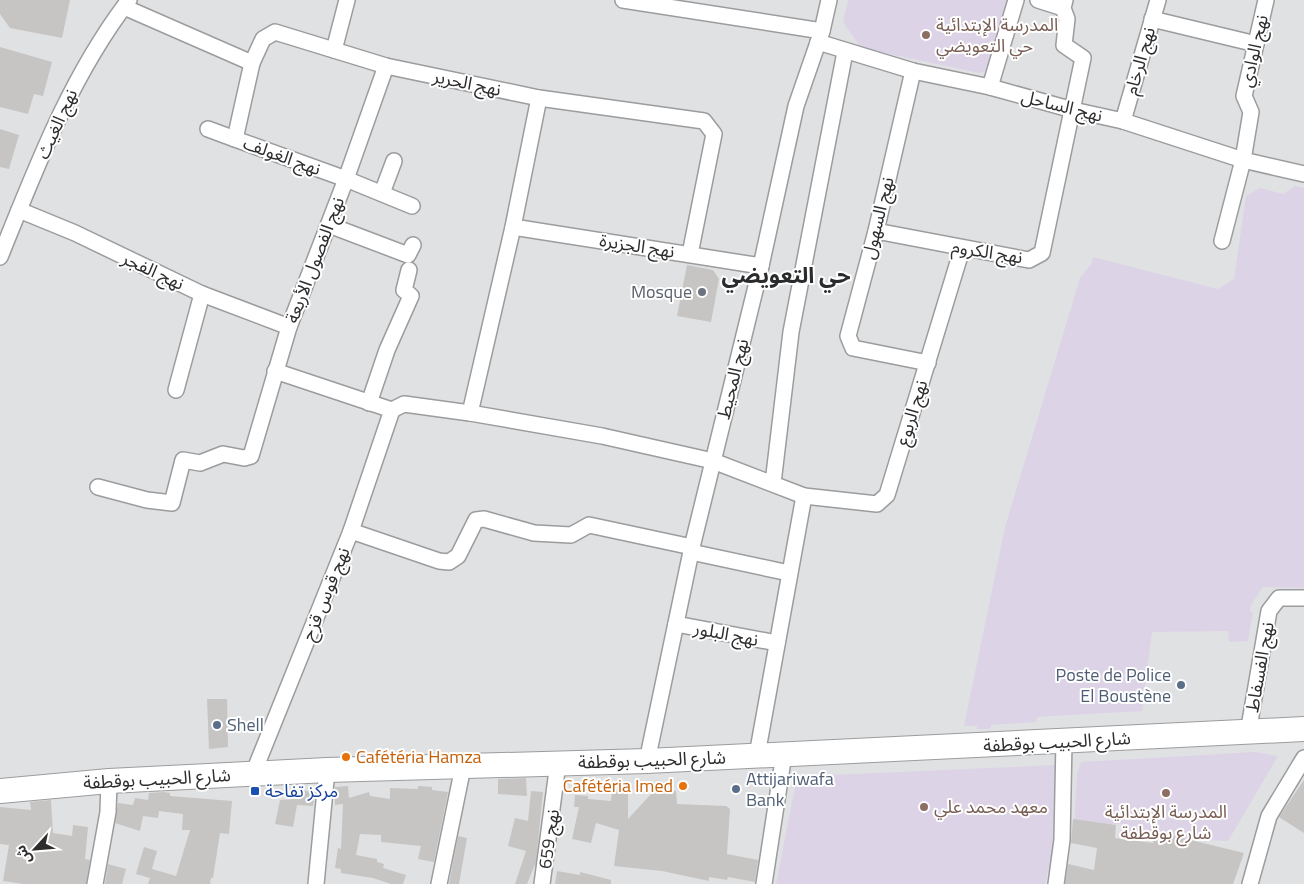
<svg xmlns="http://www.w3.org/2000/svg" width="1304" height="884" font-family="'Titillium Web','Noto Sans Arabic',sans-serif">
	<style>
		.education { fill: #ddd3e7 }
		.building { fill: #c6c5c3 }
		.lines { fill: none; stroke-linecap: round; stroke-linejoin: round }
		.street-casing { stroke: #9b9c9e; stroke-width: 18 }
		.primary-casing { stroke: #9b9c9e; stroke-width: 26 }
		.street { stroke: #fff; stroke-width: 15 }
		.primary { stroke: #fff; stroke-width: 24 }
		.education-dot { fill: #8d6e63; stroke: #fff; stroke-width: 2 }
		.worship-dot { fill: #6b7280; stroke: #fff; stroke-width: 2 }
		.service-dot { fill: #5c6f8a; stroke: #fff; stroke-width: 2 }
		.food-dot { fill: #e8710a; stroke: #fff; stroke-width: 2 }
		.transit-dot { fill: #1a4fb4; stroke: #fff; stroke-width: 2 }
		.labels { text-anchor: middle; stroke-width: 4; stroke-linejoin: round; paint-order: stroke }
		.education-label { font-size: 18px; fill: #785e54; stroke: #fff; text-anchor: start }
		.street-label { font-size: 18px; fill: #2d2d2e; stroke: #fff }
		.worship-label { font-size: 18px; fill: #5b616d; stroke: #fff; text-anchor: end }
		.service-label { font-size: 18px; fill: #4e5e75; stroke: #fff; text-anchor: start }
		.food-label { font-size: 18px; fill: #c56008; stroke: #fff; text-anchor: start }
		.transit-label { font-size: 18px; fill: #164399; stroke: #fff; text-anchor: start }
		.district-label { font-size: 22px; font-weight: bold; fill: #2a2b2c; stroke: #fff }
	</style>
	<rect width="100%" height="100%" fill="#e0e1e3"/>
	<g class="education">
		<path d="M848 0H1009L990 69 979 73 861 48 843 22Z"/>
		<path d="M1295 186 1304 188V588L1263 587 1251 605 1250 612H1253L1248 641 1229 642 1228 631 1152 632 1142 711 1037 717 1036 722 991 725 990 729H977V726H964L1005 527 1080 278 1091 264 1093 257 1218 289 1234 279 1246 196 1260 188 1283 194Z"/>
		<path d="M1254 752 1278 756 1228 841 1146 838 1145 832 1124 834 1121 824 1074 827 1077 774 1081 762Z"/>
		<path d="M1056 765 1058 827 1045 884H776L795 787 808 776Z"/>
	</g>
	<g class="building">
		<path d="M0 0H70L62 38 10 28 0 14Z"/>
		<path d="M0 47 52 62 43 96 34 94 28 114 0 107Z"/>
		<path d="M0 129 19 135 9 169 0 167Z"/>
		<path d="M687 265 713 270 719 279 711 322 677 316Z"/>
		<path d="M207 699H227L228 747 209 749Z"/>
		<path d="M526 778 527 796 498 794V779Z"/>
		<path d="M1304 780V833L1279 817Z"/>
		<path d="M348 786 349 798 369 792 370 796 390 799V788L418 789V786L432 787V790L448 792 434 862 418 859 421 846 381 842V835L360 834 356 855 377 859V862L384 864 383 868 406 875 403 884H391L373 878 341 873V869L335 868 338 848 341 849 343 804 335 805V787Z"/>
		<path d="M298 790 315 792 313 806 297 805 293 827 275 824 280 800 297 799Z"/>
		<path d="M612 790 628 791V819L654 791H676L677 804 726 806 730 809 727 854 758 860 755 882 728 877 727 880 709 877V881L662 871 614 866 619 830 596 823 591 843 572 839 579 807H574L575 795 588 796V799L611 801Z"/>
		<path d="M531 791 543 792 536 862 527 884H515L526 851 508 846 515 818 528 821Z"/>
		<path d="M163 792 170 793V796L232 801 229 834 220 833 213 878H211L210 884H148L150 878 136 874 144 847 157 851 152 869 176 876 190 830H182L183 814 159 811 158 818 143 816 140 831 115 823 118 803 133 805 135 798 148 800 149 793Z"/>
		<path d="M51 800 53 833 72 836 73 825 88 827 85 859 90 860 86 884H24L3 881 9 845 0 844V807L31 810 30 802Z"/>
		<path d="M1073 819 1116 825 1115 838 1153 843 1154 840 1164 842 1166 834 1244 853 1233 884H1065L1068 864 1094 870 1097 848 1071 843Z"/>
		<path d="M458 836 467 838 459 884H449Z"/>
		<path d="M108 864 126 869 122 884H105Z"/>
		<path d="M557 871 580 875V872L611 880V884H555Z"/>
	</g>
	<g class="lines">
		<defs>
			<g id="street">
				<path d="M623 0 822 31"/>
				<path d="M1038 0 1063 8"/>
				<path d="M124 7 252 63 263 39 275 32 386 66 539 98 704 121 714 134 690 254"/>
				<path d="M1152 19 1256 44"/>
				<path d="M818 42 913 71 990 87 1073 110 1123 121 1243 160 1304 174"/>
				<path d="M334 50 347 0"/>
				<path d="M252 63 235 139 346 179 412 206"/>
				<path d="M913 71 876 231 848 336 853 348 928 363"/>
				<path d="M990 87 1016 0"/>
				<path d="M1123 121 1158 0"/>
				<path d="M208 129 235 139"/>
				<path d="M382 193 394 161"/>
				<path d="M19 210 75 233 202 294 289 327"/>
				<path d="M329 225 408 255 413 245"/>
				<path d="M513 227 761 266"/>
				<path d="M876 231 1029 260 1042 253 1083 58 1064 45 1067 19 1063 8 1065 0"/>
				<path d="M1222 241 1243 160 1251 112 1244 96 1266 0"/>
				<path d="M0 257C36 168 70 77 129 0"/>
				<path d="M275 371 392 410 404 404 470 413 602 436 713 461 804 496 877 504 887 495 962 249"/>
				<path d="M176 390 202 294"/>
				<path d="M369 403 387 350 411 296 404 290 409 270"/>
				<path d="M470 413 513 227 539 98"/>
				<path d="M773 483 791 332 845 52"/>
				<path d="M98 487 147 500 172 503 183 460 200 463 223 454 244 458 251 456 289 327 346 179 386 66"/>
				<path d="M351 531 439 561 449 562 458 556 476 520 484 519 534 533 571 535 589 525 692 547"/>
				<path d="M691 552 789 573"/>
				<path d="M676 624 777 643"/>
				<path d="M1248 733 1269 611 1279 598H1304"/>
				<path d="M757 755 804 496"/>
				<path d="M647 761 692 547 761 266 796 106 822 31 829 0"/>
				<path d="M253 774 351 531 392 410"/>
				<path d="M95 884 108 812 109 781"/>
				<path d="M316 884 327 770"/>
				<path d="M439 884 463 767"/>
				<path d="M542 884 558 763"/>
				<path d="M764 884 784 754"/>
				<path d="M1056 884 1062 840 1064 741"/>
				<path d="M1250 884 1269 816 1304 758"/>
			</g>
			<path id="primary" d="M0 791 109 781 327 770 647 761 1304 729"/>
		</defs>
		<use href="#street" class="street-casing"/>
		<use href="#primary" class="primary-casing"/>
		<use href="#street" class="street"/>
		<use href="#primary" class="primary"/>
	</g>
	<g class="education-dot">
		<circle cx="926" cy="35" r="5"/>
		<circle cx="1166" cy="793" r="5"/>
		<circle cx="924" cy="807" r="5"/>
	</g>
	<circle class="worship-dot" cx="702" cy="292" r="5"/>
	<g class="service-dot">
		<circle cx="1181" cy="685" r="5"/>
		<circle cx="217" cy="725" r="5"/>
		<circle cx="736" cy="789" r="5"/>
	</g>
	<g class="food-dot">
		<circle cx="346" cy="757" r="5"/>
		<circle cx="683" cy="786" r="5"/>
	</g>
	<rect class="transit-dot" x="250" y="786" width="10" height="10" rx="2.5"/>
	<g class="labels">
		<g class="education-label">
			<text x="936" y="31">المدرسة الإبتدائية<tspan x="936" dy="21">حي التعويضي</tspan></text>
			<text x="934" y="813">معهد محمد علي</text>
			<text x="1166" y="818" text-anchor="middle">المدرسة الإبتدائية<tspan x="1166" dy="21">شارع بوقطفة</tspan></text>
		</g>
		<g class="street-label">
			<text transform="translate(1254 51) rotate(-77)" y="6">نهج الوادي</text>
			<text transform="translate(1140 61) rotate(-74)" y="6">نهج الرخام</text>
			<text transform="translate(467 83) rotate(12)" y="6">نهج الحرير</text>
			<text transform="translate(1062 106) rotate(14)" y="6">نهج الساحل</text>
			<text transform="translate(57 124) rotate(-66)" y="6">نهج الغيث</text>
			<text transform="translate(282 156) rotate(20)" y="6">نهج الغولف</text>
			<text transform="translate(878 218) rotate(-76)" y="6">نهج السهول</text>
			<text transform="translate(637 246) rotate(9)" y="6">نهج الجزيرة</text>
			<text transform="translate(987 252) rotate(9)" y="6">نهج الكروم</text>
			<text transform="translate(315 260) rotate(-69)" y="6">نهج الفصول الأربعة</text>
			<text transform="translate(153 271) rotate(25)" y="6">نهج الفجر</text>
			<text transform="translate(733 379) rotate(-76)" y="6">نهج المحيط</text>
			<text transform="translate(912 413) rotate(-73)" y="6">نهج الربوع</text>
			<text transform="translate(326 594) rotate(-68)" y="6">نهج قوس قزح</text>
			<text transform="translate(726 634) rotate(11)" y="6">نهج البلور</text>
			<text transform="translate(1260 667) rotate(-80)" y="6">نهج الفسفاط</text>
			<text transform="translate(1057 742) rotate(-3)" y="6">شارع الحبيب بوقطفة</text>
			<text transform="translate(652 760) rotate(-2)" y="6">شارع الحبيب بوقطفة</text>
			<text transform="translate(157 779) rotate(-3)" y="6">شارع الحبيب بوقطفة</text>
			<text transform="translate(549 839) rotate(-82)" y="6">نهج 659</text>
		</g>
		<g class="worship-label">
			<text x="692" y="298">Mosque</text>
		</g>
		<g class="service-label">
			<text x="1171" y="681" text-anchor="end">Poste de Police<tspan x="1171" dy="21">El Boustène</tspan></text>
			<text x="227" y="731">Shell</text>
			<text x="746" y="785">Attijariwafa<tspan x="746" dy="21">Bank</tspan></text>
		</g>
		<g class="food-label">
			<text x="356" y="763">Cafétéria Hamza</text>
			<text x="673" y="792" text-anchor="end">Cafétéria Imed</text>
		</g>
		<g class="transit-label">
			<text x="265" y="797">مركز تفاحة</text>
		</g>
		<g class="district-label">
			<text x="786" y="283">حي التعويضي</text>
		</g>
	</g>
	<g transform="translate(35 849) rotate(244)" stroke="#ffffff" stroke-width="4" paint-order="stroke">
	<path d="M0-4L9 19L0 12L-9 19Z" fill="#2d2d2e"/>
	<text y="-8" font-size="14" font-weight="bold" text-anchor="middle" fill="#2d2d2e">ش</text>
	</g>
</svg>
